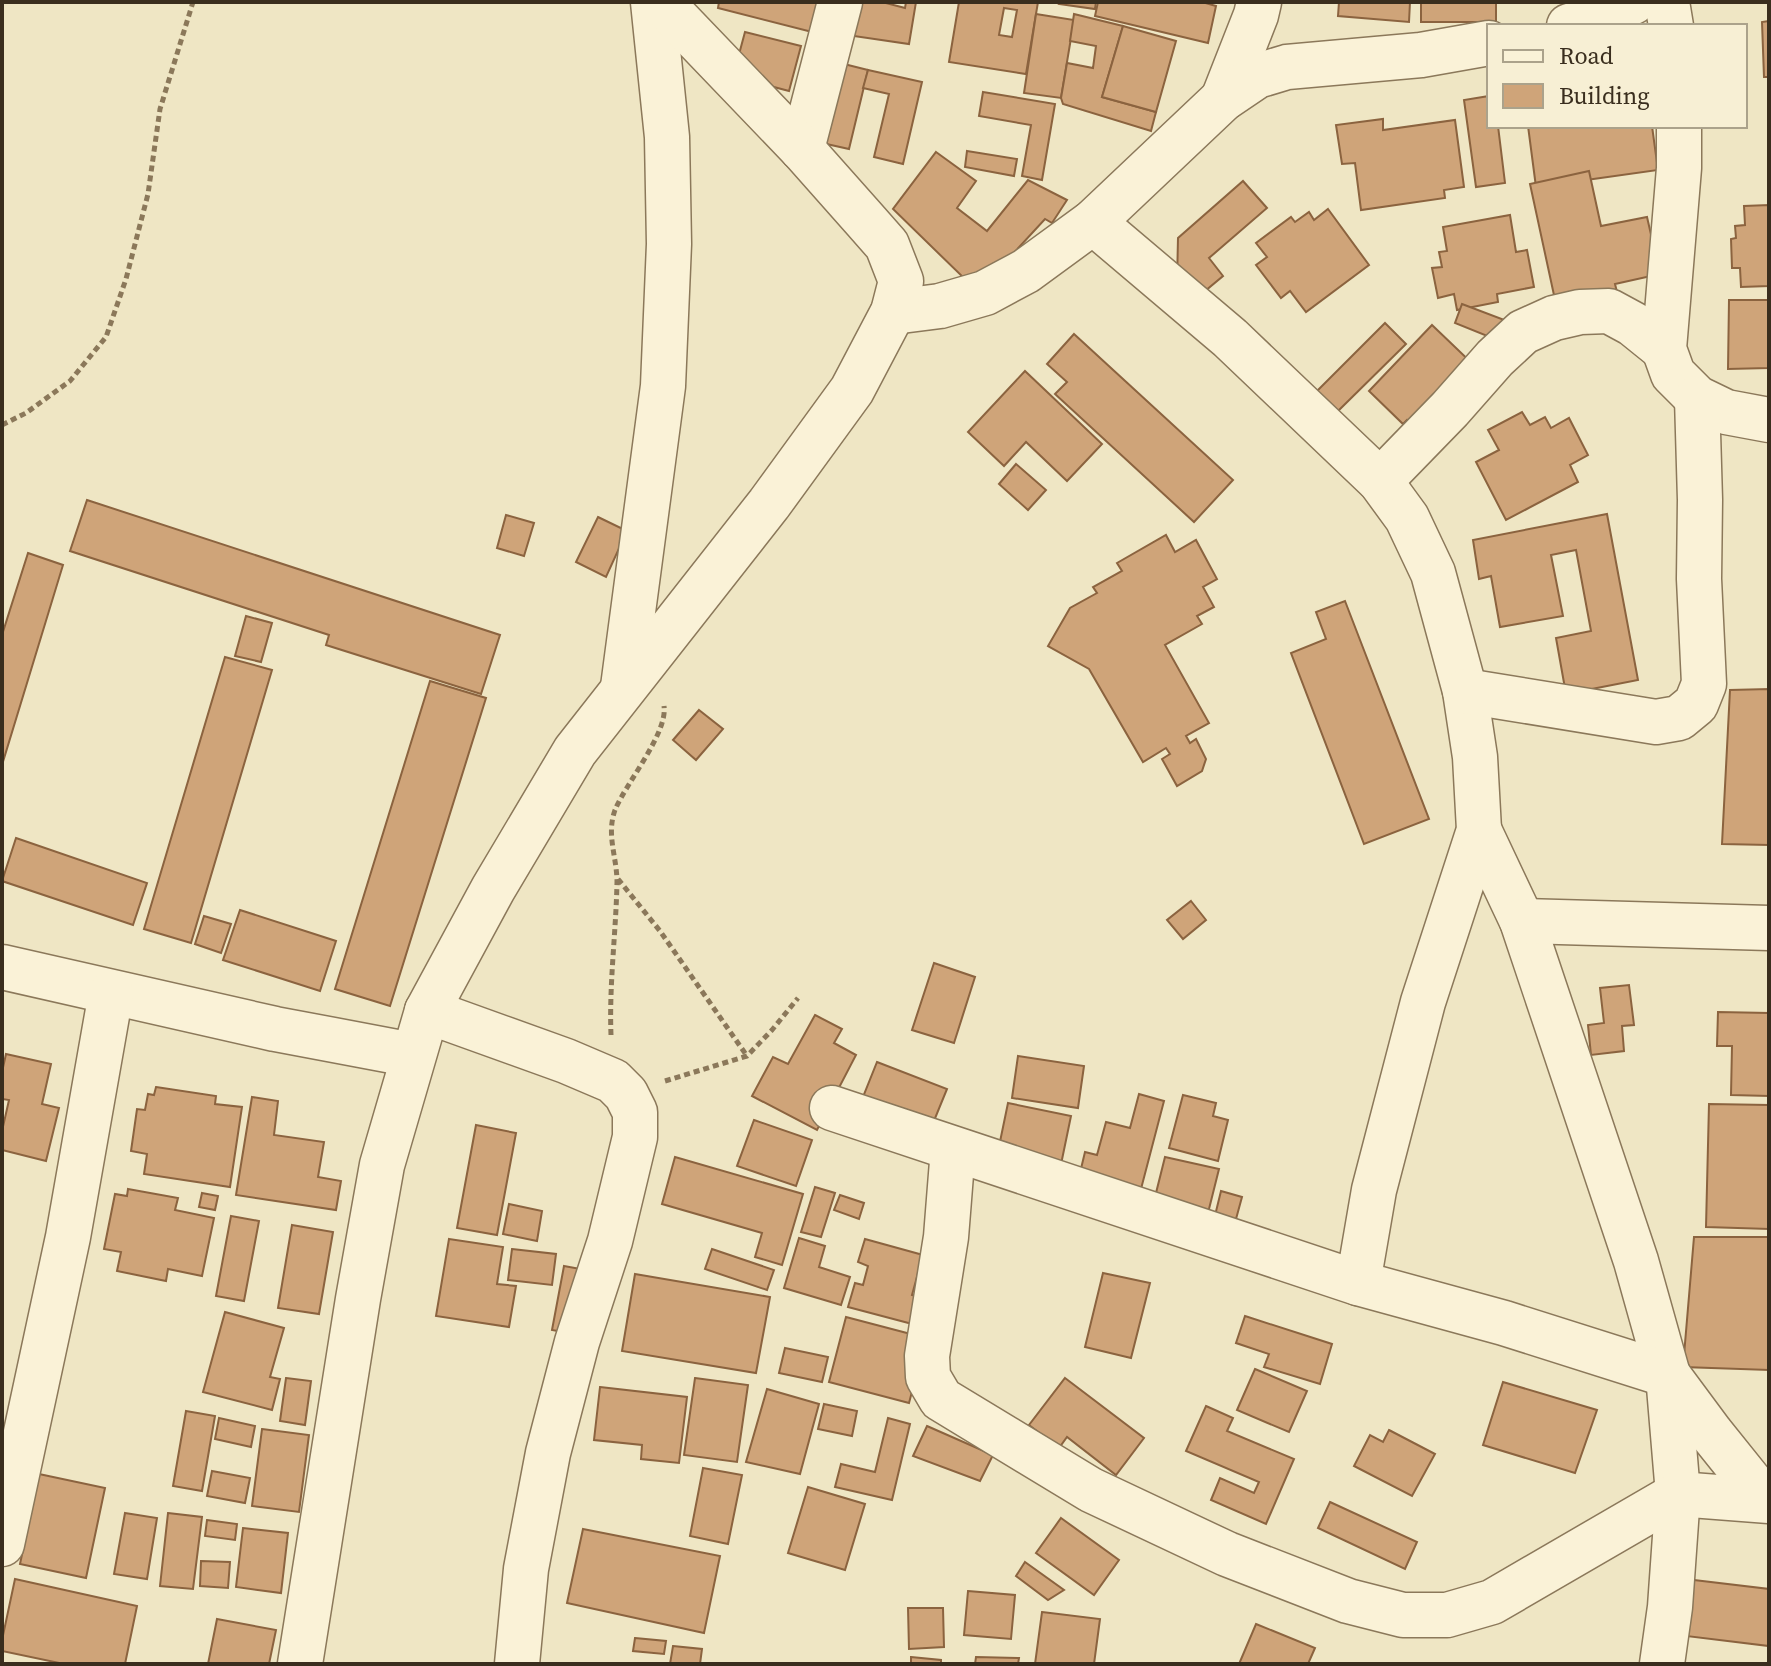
<svg xmlns="http://www.w3.org/2000/svg" width="1771" height="1666" font-family="'Source Serif 4',serif">
	<style>
		.building { fill: #cfa479; stroke: #8b633f; stroke-width: 2; fill-rule: evenodd }
		.lines { fill: none; stroke-linecap: round; stroke-linejoin: round }
		.minor-casing { stroke: #8b785a; stroke-width: 47 }
		.path { stroke: #8b785a; stroke-width: 5; stroke-dasharray: 6 4; stroke-linecap: butt }
		.minor { stroke: #faf2d7; stroke-width: 44 }
	</style>
	<rect width="100%" height="100%" fill="#efe6c4"/>
	<g class="building">
		<path d="M719 2H828L820 34 718 8Z"/>
		<path d="M846 2H882L905 8 906 2H916L909 44 840 34Z"/>
		<path d="M959 2H1038L1026 74 949 62ZM1004 8 1017 10 1012 37 999 35Z"/>
		<path d="M1060 2H1096L1095 9 1059 4Z"/>
		<path d="M1098 2H1202L1216 6 1208 43 1095 16Z"/>
		<path d="M1339 2H1410L1409 22 1338 16Z"/>
		<rect x="1421" y="2" width="75" height="20"/>
		<path d="M1036 14 1074 20 1061 98 1024 93Z"/>
		<path d="M1074 14 1123 26 1102 97 1156 112 1151 131 1063 104 1061 98 1067 63 1093 68 1096 46 1070 41Z"/>
		<path d="M1769 21V77H1764L1762 22Z"/>
		<path d="M1123 26 1176 41 1156 112 1102 97Z"/>
		<path d="M745 32 801 46 789 91 755 82 738 58Z"/>
		<path d="M824 59 868 70 849 149 804 139Z"/>
		<path d="M868 70 922 82 903 164 874 157 889 94 863 88Z"/>
		<path d="M983 92 1055 104 1042 180 1022 176 1031 125 979 116Z"/>
		<path d="M1489 96V126H1498L1505 183 1476 187 1464 100Z"/>
		<path d="M1383 119V130L1455 120 1464 187 1444 190 1445 198 1361 210 1355 163 1342 164 1336 125Z"/>
		<path d="M1528 126H1652L1658 170 1536 187Z"/>
		<path d="M967 151 1017 159 1014 176 965 167Z"/>
		<path d="M936 152 976 181 957 208 987 231 1028 180 1067 200 1052 223 1045 219 1000 268 994 263 969 283 893 209Z"/>
		<path d="M1589 171 1601 226 1647 217 1660 274 1615 284 1618 296 1557 309 1530 184Z"/>
		<path d="M1243 181 1267 208 1209 258 1223 276 1193 301 1177 283 1178 238Z"/>
		<path d="M1769 205V286L1741 287 1740 268H1732L1731 239 1736 238 1735 226 1745 225 1744 206Z"/>
		<path d="M1328 209 1369 265 1306 312 1290 291 1281 298 1256 265 1267 257 1256 243 1291 217 1295 222 1309 212 1314 220Z"/>
		<path d="M1510 215 1516 252 1527 250 1534 287 1497 294 1498 302 1457 310 1454 294 1438 298 1432 268 1442 267 1439 252 1447 251 1443 227Z"/>
		<path d="M1729 300H1769V368L1728 369Z"/>
		<path d="M1462 304 1515 324 1507 344 1455 323Z"/>
		<path d="M1385 323 1406 344 1336 413 1316 392Z"/>
		<path d="M1432 325 1478 369 1422 435 1407 420 1403 424 1369 391Z"/>
		<path d="M1074 334 1233 480 1194 522 1055 394 1067 382 1047 364Z"/>
		<path d="M1025 371 1102 444 1067 481 1026 442 1004 466 968 432Z"/>
		<path d="M1522 412 1530 425 1545 417 1551 428 1569 418 1588 455 1570 465 1578 482 1506 520 1476 462 1499 450 1488 430Z"/>
		<path d="M1016 464 1046 490 1028 510 999 484Z"/>
		<path d="M87 500 500 635 481 694 326 645 329 635 70 551Z"/>
		<path d="M1607 514 1638 680 1566 694 1556 638 1591 631 1576 550 1551 555 1563 616 1500 627 1491 576 1479 579 1473 540Z"/>
		<path d="M506 515 534 523 524 556 497 548Z"/>
		<path d="M598 517 627 531 606 577 576 562Z"/>
		<path d="M1166 535 1175 552 1196 540 1217 579 1203 587 1214 607 1197 616 1202 624 1165 645 1209 723 1186 736 1190 743 1196 739 1206 759 1202 771 1177 786 1162 759 1170 754 1166 748 1143 762 1089 669 1048 646 1070 608 1097 593 1093 587 1122 571 1117 563Z"/>
		<path d="M28 553 63 565 2 765V635Z"/>
		<path d="M1345 601 1429 819 1364 844 1291 653 1326 639 1316 612Z"/>
		<path d="M246 616 272 623 261 662 235 656Z"/>
		<path d="M225 657 272 670 191 943 144 929Z"/>
		<path d="M430 681 486 698 390 1006 335 989Z"/>
		<path d="M1769 689V845L1722 844 1730 690Z"/>
		<path d="M699 710 723 729 696 760 673 740Z"/>
		<path d="M16 838 147 883 133 925 2 881Z"/>
		<path d="M1191 901 1206 920 1183 939 1167 920Z"/>
		<path d="M240 910 336 941 320 991 223 960Z"/>
		<path d="M204 916 231 924 221 953 195 944Z"/>
		<path d="M934 963 975 977 954 1043 912 1030Z"/>
		<path d="M1629 985 1634 1025 1622 1026 1624 1051 1591 1055 1588 1025 1604 1023 1600 988Z"/>
		<path d="M1718 1012 1769 1013V1096L1731 1095 1732 1046H1717Z"/>
		<path d="M815 1015 842 1029 834 1043 856 1055 817 1130 752 1096 773 1057 788 1064Z"/>
		<path d="M6 1054 51 1064 42 1104 59 1108 46 1161 2 1150V1131L9 1100 2 1099V1072Z"/>
		<path d="M1018 1056 1084 1066 1078 1108 1012 1098Z"/>
		<path d="M877 1062 947 1089 927 1138 857 1112Z"/>
		<path d="M156 1087 216 1096 215 1104 242 1107 230 1187 144 1174 147 1154 131 1151 137 1109 145 1110 148 1094 154 1095Z"/>
		<path d="M1139 1094 1164 1101 1136 1208 1079 1177 1085 1152 1097 1155 1106 1122 1130 1128Z"/>
		<path d="M1183 1095 1216 1103 1213 1116 1228 1120 1218 1161 1169 1148Z"/>
		<path d="M252 1097 278 1101 274 1135 324 1142 318 1177 341 1181 336 1210 236 1195Z"/>
		<path d="M1008 1103 1071 1116 1059 1174 996 1161Z"/>
		<path d="M1709 1104 1769 1105V1229L1706 1227Z"/>
		<path d="M754 1120 812 1140 796 1186 737 1166Z"/>
		<path d="M476 1125 516 1133 497 1235 457 1228Z"/>
		<path d="M675 1157 803 1194 782 1265 755 1257 762 1233 662 1204Z"/>
		<path d="M1165 1157 1219 1169 1203 1233 1149 1221Z"/>
		<path d="M815 1187 835 1193 821 1237 801 1232Z"/>
		<path d="M128 1189 178 1198 175 1210 214 1218 202 1276 168 1269 166 1281 117 1271 121 1252 104 1249 115 1194 127 1196Z"/>
		<path d="M1221 1191 1242 1197 1230 1241 1210 1236Z"/>
		<path d="M202 1193 218 1196 215 1210 199 1207Z"/>
		<path d="M840 1195 864 1203 859 1219 834 1210Z"/>
		<path d="M509 1204 542 1211 537 1241 503 1234Z"/>
		<path d="M231 1216 259 1221 244 1301 216 1296Z"/>
		<path d="M292 1225 333 1232 319 1314 278 1308Z"/>
		<path d="M1694 1237H1769V1370L1683 1367Z"/>
		<path d="M799 1238 825 1246 819 1267 850 1277 841 1305 784 1288Z"/>
		<path d="M449 1239 503 1247 497 1284 516 1286 509 1327 436 1316Z"/>
		<path d="M865 1239 923 1255 912 1295 924 1298 916 1325 848 1307 855 1283 863 1285 868 1266 858 1262Z"/>
		<path d="M512 1249 556 1254 552 1285 508 1280Z"/>
		<path d="M712 1249 774 1270 767 1290 705 1269Z"/>
		<path d="M564 1266 586 1270 574 1334 552 1330Z"/>
		<path d="M1103 1273 1150 1283 1131 1358 1085 1347Z"/>
		<path d="M635 1274 770 1297 756 1373 622 1351Z"/>
		<path d="M225 1312 284 1328 270 1377 280 1379 272 1410 203 1392Z"/>
		<path d="M1245 1316 1332 1344 1320 1384 1264 1367 1269 1354 1236 1343Z"/>
		<path d="M846 1317 926 1338 909 1403 829 1382Z"/>
		<path d="M785 1348 828 1357 822 1382 779 1373Z"/>
		<path d="M1255 1369 1307 1391 1289 1432 1237 1410Z"/>
		<path d="M286 1378 311 1381 305 1425 280 1421Z"/>
		<path d="M695 1378 748 1385 737 1462 684 1455Z"/>
		<path d="M1065 1378 1144 1438 1116 1475 1067 1437 1059 1448 1029 1425Z"/>
		<path d="M1503 1382 1597 1410 1575 1473 1483 1445Z"/>
		<path d="M600 1387 687 1397 679 1463 641 1459 642 1445 594 1440Z"/>
		<path d="M767 1389 819 1404 800 1474 746 1462Z"/>
		<path d="M824 1404 857 1411 852 1436 818 1429Z"/>
		<path d="M1206 1406 1233 1418 1227 1431 1294 1459 1266 1524 1211 1500 1220 1478 1254 1493 1259 1482 1186 1451Z"/>
		<path d="M186 1411 215 1416 202 1491 173 1486Z"/>
		<path d="M219 1418 255 1426 251 1447 215 1439Z"/>
		<path d="M888 1418 910 1424 892 1500 835 1487 841 1464 875 1472Z"/>
		<path d="M927 1426 993 1455 980 1481 913 1456Z"/>
		<path d="M262 1429 309 1435 299 1512 252 1506Z"/>
		<path d="M1389 1430 1435 1454 1412 1496 1354 1466 1370 1435 1383 1442Z"/>
		<path d="M703 1468 742 1475 728 1544 690 1536Z"/>
		<path d="M212 1471 250 1478 245 1503 207 1496Z"/>
		<path d="M39 1474 105 1488 86 1578 20 1564Z"/>
		<path d="M808 1487 865 1504 845 1570 788 1553Z"/>
		<path d="M1330 1502 1417 1542 1405 1569 1318 1528Z"/>
		<path d="M125 1513 157 1518 147 1579 114 1574Z"/>
		<path d="M168 1513 202 1517 193 1589 160 1586Z"/>
		<path d="M1061 1518 1119 1560 1094 1595 1036 1553Z"/>
		<path d="M207 1520 237 1524 235 1540 205 1536Z"/>
		<path d="M243 1528 288 1533 281 1593 236 1587Z"/>
		<path d="M583 1529 720 1556 704 1633 567 1603Z"/>
		<path d="M201 1561 230 1562 228 1588 200 1586Z"/>
		<path d="M1025 1562 1064 1590 1048 1600 1016 1576Z"/>
		<path d="M15 1579 137 1606 125 1664H64L2 1651V1640Z"/>
		<path d="M1694 1580 1769 1589V1646L1686 1636Z"/>
		<path d="M968 1591 1015 1595 1011 1639 964 1635Z"/>
		<path d="M908 1608H943L944 1647 909 1649Z"/>
		<path d="M1042 1612 1100 1619 1094 1664H1035Z"/>
		<path d="M217 1619 276 1630 269 1664H208Z"/>
		<path d="M1256 1624 1315 1648 1308 1664H1239Z"/>
		<path d="M635 1638 666 1641 664 1654 633 1651Z"/>
		<path d="M673 1646 702 1649 700 1664H670Z"/>
		<path d="M911 1657 941 1660V1664H911Z"/>
		<path d="M976 1657 1019 1658 1018 1664H975Z"/>
	</g>
	<g class="lines">
		<defs>
			<g id="minor">
				<path d="M1667 2 1671 26"/>
				<path d="M1569 26 1605 15 1633 2"/>
				<path d="M1223 99 1256 15 1259 2"/>
				<path d="M1679 126V168L1664 349 1673 374 1697 398 1726 412 1769 420"/>
				<path d="M802 149 840 2"/>
				<path d="M1093 222 1230 338 1380 481 1407 518 1433 573 1465 691 1475 757 1479 830 1423 1002 1374 1190 1358 1283"/>
				<path d="M893 312 940 306 985 293 1026 271 1093 222 1223 99 1257 76 1287 67 1421 55 1489 43"/>
				<path d="M1380 481 1450 409 1495 358 1523 332 1554 318 1580 312 1609 311 1633 324 1664 349"/>
				<path d="M623 687 663 386 669 244 667 137 653 2"/>
				<path d="M1465 691 1656 722 1679 718 1696 704 1704 684 1699 579 1700 500 1697 398"/>
				<path d="M1479 830 1522 921 1636 1261 1668 1375 1678 1494 1670 1607 1662 1664"/>
				<path d="M1522 921 1769 928"/>
				<path d="M2 967 275 1029 413 1055"/>
				<path d="M427 1011 566 1061 613 1081 626 1094 635 1112V1137L610 1241 577 1342 548 1453 526 1569 517 1664"/>
				<path d="M832 1108 1358 1283 1504 1323 1668 1375 1711 1433 1764 1499"/>
				<path d="M953 1149 946 1237 927 1356 928 1377 941 1399 1091 1490 1227 1554 1348 1601 1403 1615H1447L1492 1602 1678 1494 1769 1501"/>
				<path d="M2 1544 68 1237 111 993"/>
				<path d="M300 1664 358 1299 382 1165 427 1011 493 889 575 751 769 504 852 390 893 312 901 281 887 245 865 220 802 149 661 2"/>
			</g>
		</defs>
		<use href="#minor" class="minor-casing"/>
		<g class="path">
			<path d="M2 425 26 413 70 381 106 337 126 279 148 194 160 109 193 2"/>
			<path d="M618 879 660 931 747 1056"/>
			<path d="M611 1035C609 984 616 933 617 882 617 857 606 835 615 810 626 783 668 733 664 706"/>
			<path d="M665 1081 747 1056 772 1030 798 998"/>
		</g>
		<use href="#minor" class="minor"/>
	</g>
	<rect width="1771" height="1666" fill="none" stroke="#3a2e1e" stroke-width="8"/>
	<rect x="1487" y="24" width="260" height="104" fill="#f7efd4" stroke="#aba28b" stroke-width="2"/>
	<rect x="1503" y="50" width="40" height="12" fill="#faf2d7" stroke="#aba28b" stroke-width="2"/>
	<text x="1559" y="64" font-size="24" fill="#3a2e1e">Road</text>
	<rect x="1503" y="84" width="40" height="24" fill="#cfa479" stroke="#aba28b" stroke-width="2"/>
	<text x="1559" y="104" font-size="24" fill="#3a2e1e">Building</text>
</svg>
